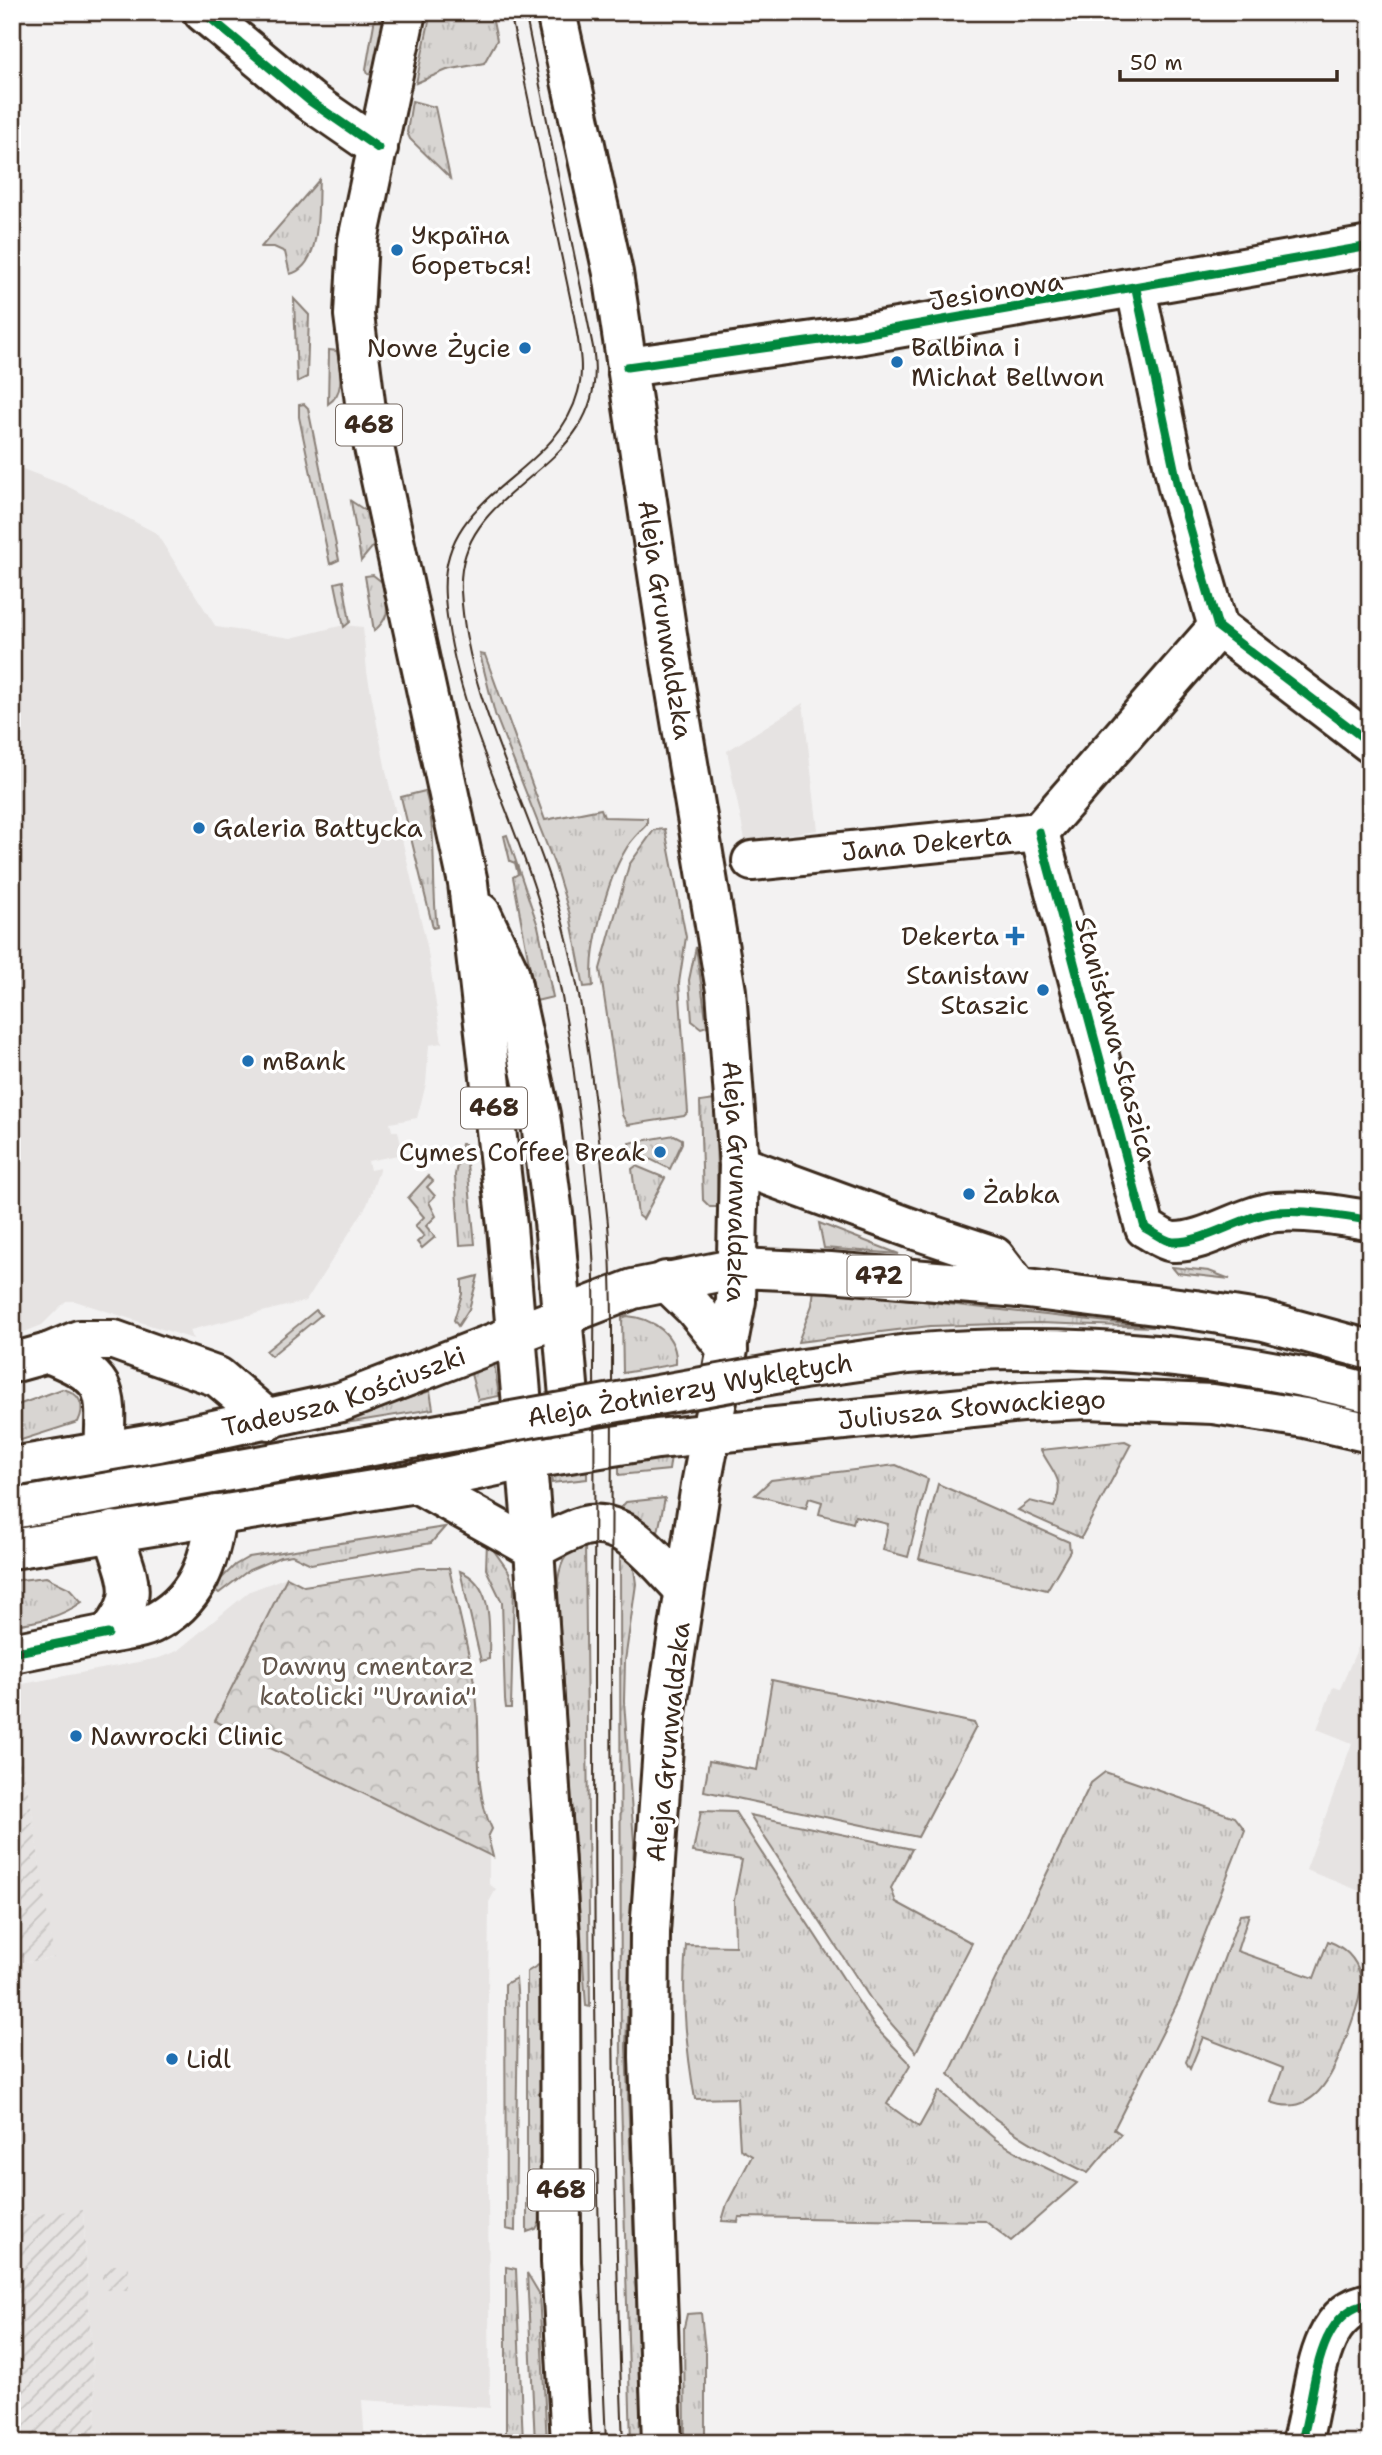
<svg xmlns="http://www.w3.org/2000/svg" width="1382" height="2455" font-family="'Shantell Sans',sans-serif">
	<style>
		.built { fill: #e6e3e2; fill-rule: evenodd }
		.industrial { fill: url(#industrial-furrows) }
		.grass { fill: url(#grass-tufts); stroke: #8a8078; stroke-width: 2 }
		.park { fill: url(#park-crowns); stroke: #8a8078; stroke-width: 2 }
		.lines { fill: none; stroke-linecap: round; stroke-linejoin: round }
		.minor-casing { stroke: #3b2a1e; stroke-width: 44 }
		.major-casing { stroke: #3b2a1e; stroke-width: 44 }
		.minor { stroke: #fff; stroke-width: 38 }
		.major { stroke: #fff; stroke-width: 38 }
		.tram { stroke: #3b2a1e; stroke-width: 2 }
		.major-bridge-casing { stroke: #3b2a1e; stroke-width: 44; stroke-linecap: butt }
		.major-bridge { stroke: #fff; stroke-width: 38 }
		.cycleway-casing { stroke: #fff; stroke-width: 13 }
		.cycleway { stroke: #00873e; stroke-width: 9 }
		.poi-dot { fill: #1f6fb2; stroke: #fff; stroke-width: 2.5 }
		.labels { text-anchor: middle; stroke-width: 7; stroke-linejoin: round; paint-order: stroke }
		.shield { fill: #fff; stroke: #766a62; stroke-width: 2 }
		.shield-label { font-size: 24px; font-weight: bold; fill: #3b2a1e }
		.poi-label { font-size: 26px; fill: #3b2a1e; stroke: #fff; text-anchor: start }
		.street-label { font-size: 26px; fill: #3b2a1e; stroke: #fff }
		.park-label { font-size: 26px; fill: #62554b; stroke: #fff }
	</style>
	<defs>
		<pattern id="industrial-furrows" width="10" height="10" patternUnits="userSpaceOnUse" patternTransform="scale(1.75)"><rect width="10" height="10" fill="#e6e3e2"/><path d="M-1 1l2-2M0 10L10 0M9 11l2-2" fill="none" stroke="#c6c3c1"/></pattern>
		<pattern id="grass-tufts" width="24" height="20" patternUnits="userSpaceOnUse" patternTransform="scale(1.75)"><rect width="24" height="20" fill="#d8d5d2"/><path d="M3 7l-1-3M5 7V3M7 7l1-3M15 17l-1-3M17 17v-4M19 17l1-3" fill="none" stroke="#bab7b4"/></pattern>
		<pattern id="park-crowns" width="20" height="18" patternUnits="userSpaceOnUse" patternTransform="scale(1.75)"><rect width="20" height="18" fill="#d8d5d2"/><path d="M2 6a3 3 0 1 1 6 0M12 15a3 3 0 1 1 6 0" fill="none" stroke="#bab7b4"/></pattern>
	</defs>
	<rect width="100%" height="100%" fill="#f3f2f2"/>
	<filter id="ink" filterUnits="userSpaceOnUse"><feTurbulence type="fractalNoise" baseFrequency=".0143" numOctaves="2"/><feDisplacementMap in="SourceGraphic" scale="14" xChannelSelector="R" yChannelSelector="G"/><feConvolveMatrix kernelMatrix="1 2 1 2 8 2 1 2 1" color-interpolation-filters="sRGB"/></filter>
	<g filter="url(#ink)">
		<g class="built">
			<path d="M12 465 67 486 156 533 216 627 291 638 344 625 363 627 367 672 386 771 427 946 442 1043 429 1045 426 1084 417 1118 390 1123 392 1131H398L403 1154 368 1161 370 1170 380 1168 367 1205 306 1301 190 1330 193 1339 75 1301H66L42 1325 12 1337Z"/>
			<path d="M803 703 818 830 745 840 727 751Z"/>
			<path d="M287 1577 216 1721 489 1855V1884L496 1889 489 1902 487 2085 490 2408 362 2400 365 2443H95L96 2417 83 2211 12 2216V1964L53 1958 31 1806 12 1717V1686L159 1658 177 1651 250 1591ZM102 2266 129 2289 103 2290Z"/>
			<path d="M1370 1619V1895L1306 1870 1352 1743 1317 1729 1333 1687 1340 1689Z"/>
		</g>
		<g class="industrial">
			<path d="M12 1717 31 1806 54 1958 12 1964Z"/>
			<path d="M83 2210 96 2417 95 2443H12V2216Z"/>
			<rect x="102" y="2265" width="27" height="25"/>
		</g>
		<g class="grass">
			<path d="M376 12H388L375 75 368 74 366 69Z"/>
			<path d="M431 12H491L497 40 484 63 447 70 416 83Z"/>
			<path d="M412 101 435 107 450 178 410 139 407 132Z"/>
			<path d="M319 180C317 206 323 266 290 274L285 252 274 247H261Z"/>
			<path d="M294 299 309 315 307 377 297 382Z"/>
			<path d="M329 350 337 351C340 371 346 392 328 404Z"/>
			<path d="M304 404 308 408 339 560 330 564 299 417V405Z"/>
			<path d="M351 501 369 513 375 544 361 561Z"/>
			<path d="M373 575 382 582C386 605 394 614 374 631L365 576Z"/>
			<path d="M343 581 350 622 344 627 335 583Z"/>
			<path d="M480 654 485 655 545 820 601 809 604 817 647 818V824C640 832 631 840 626 849 607 880 588 951 593 986L584 987 570 915 555 866 495 714Z"/>
			<path d="M425 791C438 834 431 882 437 927L433 928 401 797Z"/>
			<path d="M665 829 686 937 679 983 688 1112 684 1116 628 1125 622 1115 600 969 629 865 654 830Z"/>
			<path d="M507 835 538 926 553 997 536 1001 513 877 518 874 515 863 510 861 504 836Z"/>
			<path d="M696 947 707 1026 701 1028 692 1021 689 980Z"/>
			<path d="M715 1100 718 1207H710L703 1200 700 1102Z"/>
			<path d="M674 1135 682 1139V1143L670 1169 629 1149V1143Z"/>
			<path d="M461 1144H465L475 1244 460 1245 455 1175Z"/>
			<path d="M636 1166 665 1178 643 1219 638 1215 632 1169Z"/>
			<path d="M428 1176 433 1181 427 1187 435 1196 429 1202 436 1216 426 1226 435 1237 422 1248 417 1242 424 1236 415 1226 424 1217 408 1198Z"/>
			<path d="M819 1223 899 1254 824 1248Z"/>
			<path d="M1172 1267 1209 1271 1230 1279 1177 1273Z"/>
			<path d="M478 1276 469 1309 458 1326 454 1320 462 1294V1280Z"/>
			<path d="M814 1289 1153 1327 1039 1323 930 1326 798 1342 812 1305Z"/>
			<path d="M316 1310 321 1315 271 1356 266 1351Z"/>
			<path d="M627 1316C653 1318 678 1335 676 1364L623 1373 622 1318Z"/>
			<path d="M494 1363 499 1396 478 1400 471 1374Z"/>
			<path d="M62 1389C80 1392 86 1406 78 1422L12 1443V1407Z"/>
			<path d="M430 1391 433 1409 321 1427Z"/>
			<path d="M1125 1441 1131 1444 1081 1538 1018 1510 1030 1501 1054 1507C1066 1479 1053 1474 1041 1450Z"/>
			<path d="M671 1456 669 1470 619 1475V1463Z"/>
			<path d="M896 1465 928 1479 908 1557 883 1550 888 1524 855 1516 853 1523 819 1514 822 1502 809 1498 806 1508 755 1495 771 1480Z"/>
			<path d="M587 1469V1479L552 1483 551 1476Z"/>
			<path d="M938 1484 1069 1542 1070 1551 1047 1590 919 1559Z"/>
			<path d="M665 1498 657 1537 617 1512 626 1502Z"/>
			<path d="M445 1527 431 1543 311 1564 292 1555 280 1557 249 1570 219 1593 212 1588 235 1565 249 1557Z"/>
			<path d="M487 1541 509 1572 514 1588 511 1708H506L505 1700 502 1602 486 1569Z"/>
			<path d="M585 1542 590 2007 586 2006 557 1589C559 1567 563 1550 585 1542Z"/>
			<path d="M620 1548 634 1569 636 1584 625 1661 624 1701 634 1842 626 2047 642 2443H631L621 2097Z"/>
			<path d="M460 1571C495 1585 489 1629 489 1659L481 1661Z"/>
			<path d="M46 1577 69 1588 82 1602C61 1617 38 1622 12 1625V1581Z"/>
			<path d="M772 1680 974 1723 976 1727 918 1837 704 1791 709 1761 757 1770Z"/>
			<path d="M1105 1772 1235 1817 1245 1830 1180 1998 1114 2129 1121 2134 1088 2173C1034 2147 988 2121 949 2074L1091 1783Z"/>
			<path d="M701 1811 735 1812 875 2027 908 2061 910 2066 887 2104 919 2127 939 2091 995 2139 1028 2159 1077 2183 1011 2241 985 2221 739 2217 738 2222 722 2221 727 2204 752 2156 740 2149 737 2098 695 2099C686 2048 681 1997 686 1945L735 1946 734 1900 742 1860 693 1852Z"/>
			<path d="M750 1815 912 1849 891 1888 896 1902 972 1943 916 2052 874 2004Z"/>
			<path d="M1249 1914 1237 1951 1314 1978 1328 1941C1344 1947 1355 1957 1360 1974 1364 1990 1355 2013 1350 2027 1338 2061 1320 2121 1271 2102L1283 2068 1203 2037 1190 2069 1186 2062 1240 1915Z"/>
			<path d="M540 1964 541 2220 536 2229 527 2232V1972Z"/>
			<path d="M516 1978 518 2004 515 2231 506 2229 505 1984Z"/>
			<path d="M506 2267 516 2269 523 2443H506Z"/>
			<path d="M527 2273 539 2293 547 2443H535Z"/>
			<path d="M701 2313 705 2351V2443H685L684 2327 687 2314Z"/>
		</g>
		<path class="park" d="M420 1568H449C458 1610 470 1653 476 1695 482 1739 472 1788 492 1829L488 1837 493 1857 215 1721 287 1577 304 1586Z"/>
		<g class="lines">
			<defs>
				<g id="minor">
					<path d="M203 12 310 101 378 148"/>
					<path d="M1136 289 1178 487 1218 627 1370 743"/>
					<path d="M627 367 857 335 1370 246"/>
					<path d="M1039 832 1145 1228C1153 1232 1164 1241 1173 1242 1206 1243 1242 1215 1276 1212 1307 1210 1337 1215 1367 1220L1370 1217"/>
					<path id="s1" d="M752 861 1039 832 1218 627"/>
					<path d="M12 1363 48 1353"/>
					<path d="M12 1653 108 1634"/>
					<path d="M1301 2443C1316 2400 1312 2312 1370 2303"/>
				</g>
				<g id="major">
					<path d="M406 12 358 240 354 315 366 410 468 883 507 1226 534 1549 560 1938 561 2262 571 2443"/>
					<path id="s2" d="M556 12 613 273 671 661 726 991 739 1165 736 1301 701 1485 665 1719 650 1932 649 2057 662 2443"/>
					<path d="M481 913 509 972 540 1115 554 1221 573 1443"/>
					<path d="M739 1165 916 1230 994 1256 1019 1288"/>
					<path d="M666 1281 694 1308 728 1350"/>
					<path d="M48 1353 79 1340H114L218 1377 269 1420"/>
					<path d="M48 1353C110 1378 107 1388 104 1451"/>
					<path d="M908 1354C1064 1341 1218 1353 1370 1393"/>
					<path id="s3" d="M12 1467 159 1442 341 1402 633 1289 738 1268 830 1272 1019 1288 1195 1310 1264 1321 1370 1350"/>
					<path d="M416 1483 534 1549C550 1541 567 1531 584 1526 626 1516 657 1563 684 1589"/>
					<path d="M12 1509 361 1448"/>
					<path id="s4" d="M12 1549 416 1483 525 1460 657 1439 1022 1402 1087 1399 1213 1404 1305 1418 1370 1433"/>
					<path d="M108 1634C122 1631 139 1630 151 1624 197 1602 210 1561 216 1515"/>
					<path d="M108 1634C143 1593 126 1577 113 1531"/>
				</g>
			</defs>
			<use href="#minor" class="minor-casing"/>
			<use href="#major" class="major-casing"/>
			<use href="#minor" class="minor"/>
			<use href="#major" class="major"/>
			<g class="tram">
				<path d="M510 12 574 316C578 341 585 367 578 392 555 480 437 490 445 597 453 704 508 800 539 902 570 1003 579 1112 590 1217 596 1268 594 1321 594 1372 595 1460 594 1549 594 1637 594 1906 594 2174 606 2443"/>
				<path d="M525 12 593 347C614 476 455 478 461 591 467 701 527 799 557 902 587 1002 597 1120 608 1224 613 1282 612 1340 612 1398 612 1478 611 1558 611 1638 612 1906 612 2174 623 2443"/>
			</g>
			<defs>
				<g id="major-bridge">
					<path id="s5" d="M361 1448 803 1369 908 1354"/>
				</g>
			</defs>
			<use href="#major-bridge" class="major-bridge-casing"/>
			<use href="#major-bridge" class="major-bridge"/>
			<defs>
				<g id="cycleway">
					<path d="M203 12 310 101 378 148"/>
					<path d="M1136 289 1178 487 1218 627 1370 743"/>
					<path d="M627 367 857 335 1370 246"/>
					<path d="M1039 832 1145 1228C1153 1232 1164 1241 1173 1242 1206 1243 1242 1215 1276 1212 1307 1210 1337 1215 1367 1220L1370 1217"/>
					<path d="M12 1653 108 1634"/>
					<path d="M1301 2443C1316 2400 1312 2312 1370 2303"/>
				</g>
			</defs>
			<use href="#cycleway" class="cycleway-casing"/>
			<use href="#cycleway" class="cycleway"/>
		</g>
	</g>
	<g class="poi-dot">
		<circle cx="397" cy="250" r="7"/>
		<circle cx="525" cy="348" r="7"/>
		<circle cx="897" cy="362" r="7"/>
		<circle cx="199" cy="828" r="7"/>
		<path d="M1011.5 925.5h7v7h7v7h-7v7h-7v-7h-7v-7h7z"/>
		<circle cx="1043" cy="990" r="7"/>
		<circle cx="248" cy="1061" r="7"/>
		<circle cx="660" cy="1152" r="7"/>
		<circle cx="969" cy="1194" r="7"/>
		<circle cx="76" cy="1736" r="7"/>
		<circle cx="172" cy="2059" r="7"/>
	</g>
	<g class="labels">
		<g class="shield">
			<rect x="336" y="404.5" width="66" height="41" rx="5"/>
			<rect x="461" y="1087.5" width="66" height="41" rx="5"/>
			<rect x="847.5" y="1255.5" width="63" height="41" rx="5"/>
			<rect x="528" y="2169.5" width="66" height="41" rx="5"/>
		</g>
		<g class="shield-label">
			<text x="369" y="433">468</text>
			<text x="494" y="1116">468</text>
			<text x="879" y="1284">472</text>
			<text x="561" y="2198">468</text>
		</g>
		<g class="poi-label">
			<text x="411" y="244">Україна<tspan x="411" dy="30">бореться!</tspan></text>
			<text x="911" y="356">Balbina i<tspan x="911" dy="30">Michał Bellwon</tspan></text>
			<text x="511" y="357" text-anchor="end">Nowe Życie</text>
			<text x="213" y="837">Galeria Bałtycka</text>
			<text x="999" y="945" text-anchor="end">Dekerta</text>
			<text x="1029" y="984" text-anchor="end">Stanisław<tspan x="1029" dy="30">Staszic</tspan></text>
			<text x="262" y="1070">mBank</text>
			<text x="646" y="1161" text-anchor="end">Cymes Coffee Break</text>
			<text x="983" y="1203">Żabka</text>
			<text x="90" y="1745">Nawrocki Clinic</text>
			<text x="186" y="2068">Lidl</text>
		</g>
		<g class="street-label">
			<text transform="translate(996 291) rotate(-9)" y="9">Jesionowa</text>
			<text dy="9" stroke="none"><textPath href="#s2" startOffset="618">Aleja Grunwaldzka</textPath></text>
			<text dy="9" stroke="none"><textPath href="#s1" startOffset="175">Jana Dekerta</textPath></text>
			<text transform="translate(1116 1039) rotate(75)" y="9">Stanisława Staszica</text>
			<text dy="9" stroke="none"><textPath href="#s2" startOffset="1185">Aleja Grunwaldzka</textPath></text>
			<text dy="9" stroke="none"><textPath href="#s5" startOffset="334">Aleja Żołnierzy Wyklętych</textPath></text>
			<text dy="9" stroke="none"><textPath href="#s3" startOffset="341">Tadeusza Kościuszki</textPath></text>
			<text dy="9" stroke="none"><textPath href="#s4" startOffset="971">Juliusza Słowackiego</textPath></text>
			<text transform="translate(668 1742) rotate(-84)" y="9">Aleja Grunwaldzka</text>
		</g>
		<g class="park-label">
			<text x="368" y="1675">Dawny cmentarz<tspan x="368" dy="30">katolicki "Urania"</tspan></text>
		</g>
	</g>
	<rect width="1382" height="2455" fill="none" stroke="#fff" stroke-width="42"/>
	<rect x="21" y="21" width="1340" height="2413" fill="none" stroke="#3b2a1e" stroke-width="2.5" filter="url(#ink)"/>
	<path d="M1120 70v10h217v-10" fill="none" stroke="#3b2a1e" stroke-width="3.5"/>
	<text x="1130" y="70" font-size="21" fill="#3b2a1e" stroke="#ffffff" stroke-width="5" paint-order="stroke">50 m</text>
</svg>
